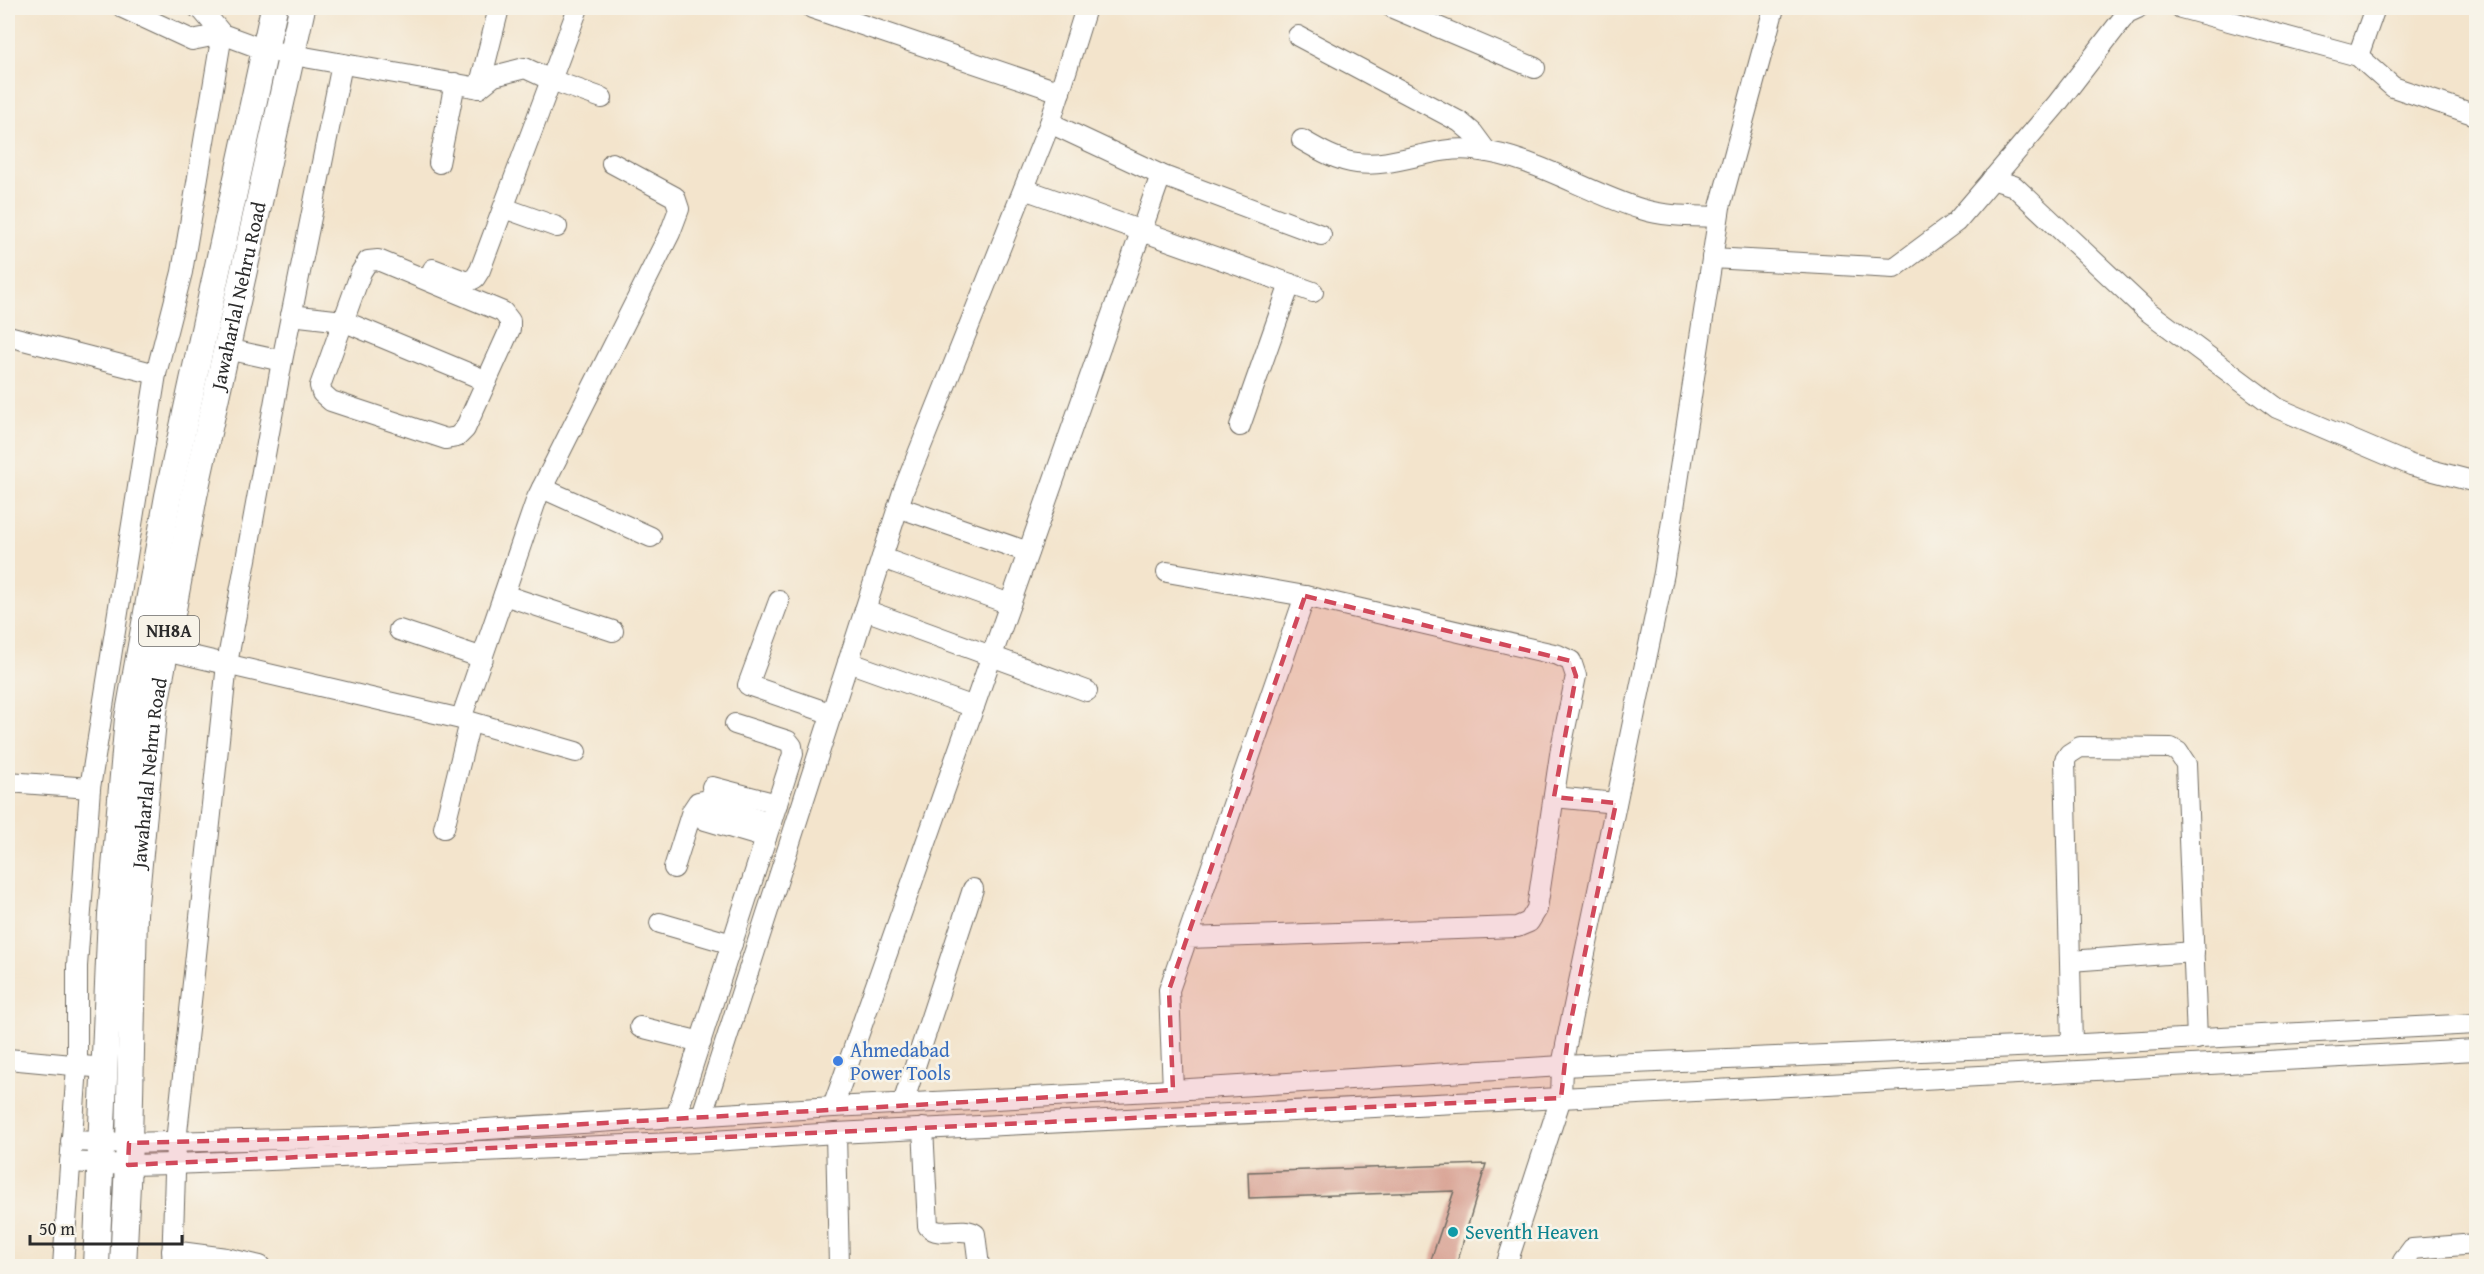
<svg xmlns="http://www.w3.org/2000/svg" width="2484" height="1274" font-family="'Gentium Book Plus',serif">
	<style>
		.building { fill: #d8a193 }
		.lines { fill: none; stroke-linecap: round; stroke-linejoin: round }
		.minor-casing { stroke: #716c63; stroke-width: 22 }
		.major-casing { stroke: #716c63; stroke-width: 28 }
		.minor { stroke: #fff; stroke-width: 20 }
		.major { stroke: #fff; stroke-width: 26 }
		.marked { fill: #d1495b; fill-opacity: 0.2; stroke: #d1495b; stroke-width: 4.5; stroke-dasharray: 12 8; stroke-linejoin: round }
		.shop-dot { fill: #3f7fe0; stroke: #f7f3e8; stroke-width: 2 }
		.culture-dot { fill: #0f9aa8; stroke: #f7f3e8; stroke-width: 2 }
		.labels { text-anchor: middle; stroke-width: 5; stroke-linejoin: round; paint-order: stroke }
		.shield { fill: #f7f3e8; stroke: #686764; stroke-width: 1.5 }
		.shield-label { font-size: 18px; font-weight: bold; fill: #2b2b2b }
		.street-label { font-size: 20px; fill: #2b2b2b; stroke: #f7f3e8 }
		.shop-label { font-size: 20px; fill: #366cbe; stroke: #f7f3e8; text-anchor: start }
		.culture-label { font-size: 20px; fill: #0d838f; stroke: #f7f3e8; text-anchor: start }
	</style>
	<rect width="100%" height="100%" fill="#f7f3e8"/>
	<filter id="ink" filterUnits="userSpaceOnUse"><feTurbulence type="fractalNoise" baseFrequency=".0167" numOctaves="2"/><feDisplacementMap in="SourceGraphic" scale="12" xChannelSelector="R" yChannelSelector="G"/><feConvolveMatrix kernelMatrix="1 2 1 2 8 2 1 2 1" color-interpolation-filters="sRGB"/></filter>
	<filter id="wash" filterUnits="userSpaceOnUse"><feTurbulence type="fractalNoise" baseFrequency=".008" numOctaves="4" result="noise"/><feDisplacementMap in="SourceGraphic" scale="24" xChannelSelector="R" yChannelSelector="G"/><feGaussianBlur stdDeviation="1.35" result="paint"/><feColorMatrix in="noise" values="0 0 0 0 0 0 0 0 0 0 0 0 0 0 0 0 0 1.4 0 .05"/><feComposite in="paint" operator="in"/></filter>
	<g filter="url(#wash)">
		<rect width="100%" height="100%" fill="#f3e4cc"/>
		<g id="blocks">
			<path class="building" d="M1486 1164 1456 1266H1429L1454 1191 1249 1198 1248 1172Z"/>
		</g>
	</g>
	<g filter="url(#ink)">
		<use href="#blocks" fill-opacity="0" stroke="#716c63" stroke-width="1.5"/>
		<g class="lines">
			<defs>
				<g id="minor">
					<path d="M123 8 192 40 222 34"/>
					<path d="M198 8 202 10 222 34 265 50 479 88 499 8"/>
					<path d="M812 8 1060 92"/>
					<path d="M1393 8 1535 68"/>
					<path d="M2181 8 2358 56 2393 87 2476 115"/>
					<path d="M1298 36 1460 122 1473 133 1487 152"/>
					<path d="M2358 56 2375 8"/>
					<path d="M479 88 494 76 525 68 551 80 602 98"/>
					<path d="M1050 123 1161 175 1321 235"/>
					<path d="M1302 140C1319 150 1338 161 1357 163 1396 168 1434 145 1474 150 1534 156 1585 192 1641 209 1665 217 1694 216 1718 217"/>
					<path d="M439 163 455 83"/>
					<path d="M1992 179 2014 186 2146 310 2277 408 2411 465 2476 482"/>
					<path d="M1024 189 1313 292"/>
					<path d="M504 208 557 227"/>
					<path d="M1712 258 1894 268 1956 222 2056 105 2127 13 2138 8"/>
					<path d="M378 260 503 312 510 321V329L465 429 457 437 446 439 331 401 322 393 320 386 361 272 368 261Z"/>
					<path d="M433 269 467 282 475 278 480 270 578 8"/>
					<path d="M291 315 343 321 487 381"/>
					<path d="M8 336 156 374"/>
					<path d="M227 349 282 361"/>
					<path d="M1240 426 1290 284"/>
					<path d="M542 488 651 537"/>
					<path d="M898 507 1028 552"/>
					<path d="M882 558 1010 604"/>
					<path d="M1167 572 1305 596"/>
					<path d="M504 595 613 631"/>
					<path d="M779 601 748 685 832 714"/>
					<path d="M865 610 1087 691"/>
					<path d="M399 630 483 658"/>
					<path d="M166 650 461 719 537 498 670 233 679 209 675 197 612 163"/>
					<path d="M848 662 974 707"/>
					<path d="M461 719 576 752"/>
					<path d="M8 782 90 788"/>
					<path d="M712 787 777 804"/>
					<path d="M1554 797 1616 803"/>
					<path d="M705 820 766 838"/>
					<path d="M444 828 470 722"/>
					<path d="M674 868 692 811 698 802 703 801 771 824"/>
					<path d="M660 923 732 944"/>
					<path d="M2070 961 2194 952"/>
					<path d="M640 1027 701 1042"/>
					<path d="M2072 1045 2065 760 2069 754 2080 747 2171 748 2178 752 2186 764 2197 1039"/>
					<path d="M8 1059 104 1068"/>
					<path d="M1173 1090 1169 990 1187 938 1305 596 1558 655 1571 661 1576 676 1561 748 1537 909 1529 922 1517 927 1187 938"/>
					<path d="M903 1103 973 889"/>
					<path d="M833 1107 1161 175"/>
					<path d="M702 1115 904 489 1050 123 1086 8"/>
					<path d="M676 1117 793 754 792 746 788 741 735 724"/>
					<path d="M923 1128 928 1226C940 1239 960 1225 975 1234L979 1266"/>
					<path d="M836 1133 839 1266"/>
					<path d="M71 1141 129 1143 362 1137 833 1107 1173 1090 1562 1066 2063 1045 2476 1024"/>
					<path d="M70 1162 128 1165 174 1164 697 1142 836 1133 1561 1098 2476 1050"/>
					<path d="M172 1251 226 1258 260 1266"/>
					<path d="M63 1266 77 1066V966L90 788 156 374 182 272 222 34"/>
					<path d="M172 1266 176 1142 227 664 282 361 342 64"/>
					<path d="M1506 1266 1561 1098 1562 1066 1568 1035 1664 573 1720 207 1774 8"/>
					<path d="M2403 1266V1261L2412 1249 2476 1244"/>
				</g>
				<g id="major">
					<path d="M96 1266 111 914 128 718 168 496 274 8"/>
					<path id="s1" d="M123 1266 129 1143 134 914 154 711 194 496 302 8"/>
				</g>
			</defs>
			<use href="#minor" class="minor-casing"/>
			<use href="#major" class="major-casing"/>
			<use href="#minor" class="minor"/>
			<use href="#major" class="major"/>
		</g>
	</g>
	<path class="marked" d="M1305 596 1571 661 1576 676 1554 797 1616 803 1568 1035 1561 1098 128 1165 129 1143 362 1137 1173 1090 1169 990Z"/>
	<circle class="shop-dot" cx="838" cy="1061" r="6"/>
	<circle class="culture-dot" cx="1453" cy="1232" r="6"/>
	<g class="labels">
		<rect class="shield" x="139" y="616" width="60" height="30" rx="4.5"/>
		<g class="shield-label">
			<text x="169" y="637">NH8A</text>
		</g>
		<g class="street-label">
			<text dy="7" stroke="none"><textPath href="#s1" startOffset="980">Jawaharlal Nehru Road</textPath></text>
			<text dy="7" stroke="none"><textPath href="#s1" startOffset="494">Jawaharlal Nehru Road</textPath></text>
		</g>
		<g class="shop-label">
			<text x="850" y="1057">Ahmedabad<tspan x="850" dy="23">Power Tools</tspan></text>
		</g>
		<g class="culture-label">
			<text x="1465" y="1239">Seventh Heaven</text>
		</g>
	</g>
	<rect width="2484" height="1274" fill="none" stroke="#f7f3e8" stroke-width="30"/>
	<path d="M30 1235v9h152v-9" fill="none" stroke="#2b2b2b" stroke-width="3"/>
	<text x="39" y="1235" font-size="18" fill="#2b2b2b" stroke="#f7f3e8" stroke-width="4.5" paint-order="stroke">50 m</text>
</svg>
